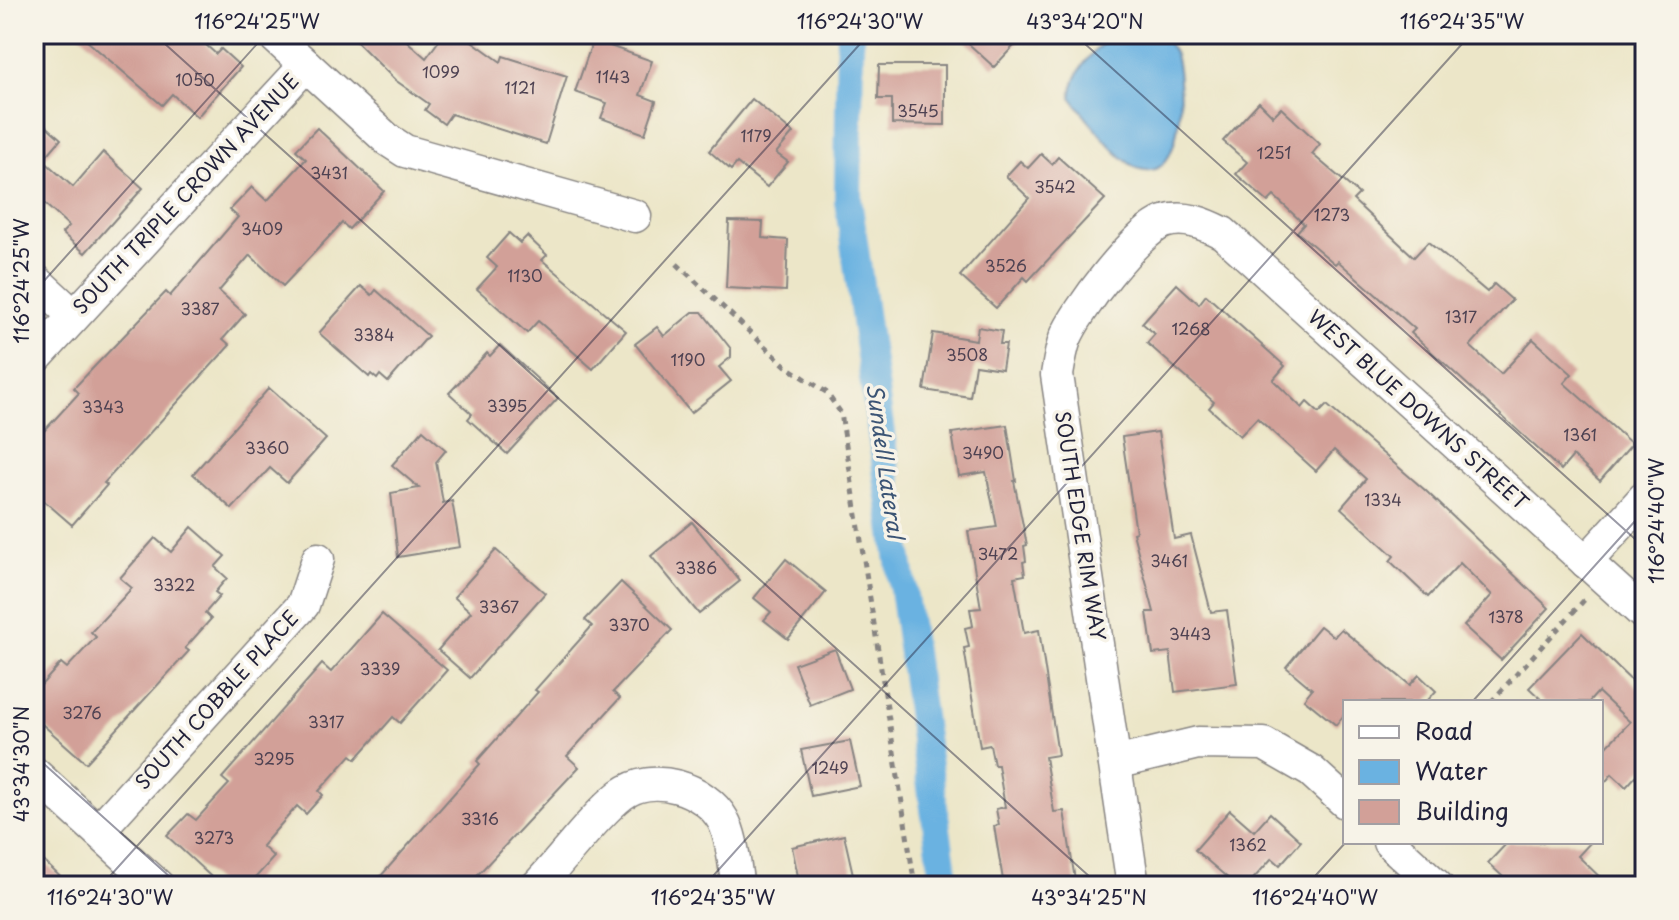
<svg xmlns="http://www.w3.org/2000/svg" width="1679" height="920" font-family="'Playpen Sans',sans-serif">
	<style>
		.water { fill: #6ab2e1; stroke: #466a8e; stroke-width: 2 }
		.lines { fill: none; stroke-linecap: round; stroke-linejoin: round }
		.canal { stroke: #6ab2e1; stroke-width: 28 }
		.building { fill: #d2a098 }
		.street-casing { stroke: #878482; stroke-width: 35 }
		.path { stroke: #878482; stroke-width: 5; stroke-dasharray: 6 6; stroke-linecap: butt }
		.street { stroke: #fff; stroke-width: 32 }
		.ticks { fill: none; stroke: #22223b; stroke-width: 2; stroke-opacity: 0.45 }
		.labels { text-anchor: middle; stroke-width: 7; stroke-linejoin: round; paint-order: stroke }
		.number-label { font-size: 16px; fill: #4e4252 }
		.street-label { font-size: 20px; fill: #22223b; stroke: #f7f3e8 }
		.water-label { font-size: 22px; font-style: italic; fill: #3b5475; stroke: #f7f3e8 }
		.neatline { fill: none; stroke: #22223b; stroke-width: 3 }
		.ticks-label { font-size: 20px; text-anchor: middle; fill: #22223b }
	</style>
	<rect width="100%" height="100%" fill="#f7f3e8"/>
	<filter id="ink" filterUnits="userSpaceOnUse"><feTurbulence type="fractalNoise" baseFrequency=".0125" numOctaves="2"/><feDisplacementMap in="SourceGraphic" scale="16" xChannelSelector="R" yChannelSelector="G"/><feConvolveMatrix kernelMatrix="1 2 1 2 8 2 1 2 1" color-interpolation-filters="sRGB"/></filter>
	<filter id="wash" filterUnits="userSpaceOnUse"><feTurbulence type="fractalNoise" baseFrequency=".006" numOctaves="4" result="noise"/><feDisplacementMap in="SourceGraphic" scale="32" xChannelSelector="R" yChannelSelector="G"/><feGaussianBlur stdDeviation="1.8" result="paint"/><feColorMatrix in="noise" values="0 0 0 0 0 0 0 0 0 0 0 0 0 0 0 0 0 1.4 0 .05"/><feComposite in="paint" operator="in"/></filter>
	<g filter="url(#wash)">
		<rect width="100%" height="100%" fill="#ece6c8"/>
		<path class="water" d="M1113 34H1161C1165 40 1172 48 1175 55 1183 80 1186 183 1140 169 1118 162 1086 116 1071 97 1074 70 1092 52 1113 34Z"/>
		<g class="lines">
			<path class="canal" d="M850 34 848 200 945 886"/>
		</g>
		<g id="blocks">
			<g class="building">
				<path d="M79 34H194L216 54 221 49 241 67 197 117 172 94 162 105Z"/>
				<path d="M349 34H399L426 58 444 34H462L501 62 503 56 567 76 546 144 451 114 444 124 425 110 429 104 395 80Z"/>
				<path d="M958 34H1025L994 67Z"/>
				<path d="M593 40 652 61 640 95 656 101 645 134 601 118 607 103 575 92Z"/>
				<path d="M879 65H945V125L892 124V99H878Z"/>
				<path d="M752 99 793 133 776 153 788 162 767 187 737 163 731 170 709 151Z"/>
				<path d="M1259 102 1273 116 1281 108 1320 144 1312 154 1359 194 1353 200 1414 257 1428 242 1487 292 1494 284 1512 300 1470 346 1501 374 1533 339 1572 374 1564 383 1632 444 1600 481 1573 456 1561 470 1411 333 1415 329 1338 261 1335 264 1297 232 1304 224 1274 196 1268 202 1236 174 1247 162 1223 141Z"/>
				<path d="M34 115 61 139 43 160 73 187 103 152 143 188 85 253 62 233 69 226 34 194Z"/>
				<path d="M317 128 384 191 349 229 342 223 283 286 250 255 219 291 245 314 223 339 230 345 104 483 107 485 72 525 34 492V422L44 431 79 393 74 388 95 366 166 292 170 296 238 217 230 210 252 187 267 201 306 159 296 150Z"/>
				<path d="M1041 154 1052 164 1058 157 1105 199 1028 281 1024 277 996 308 960 276 1029 198 1006 176 1020 161 1028 168Z"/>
				<path d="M729 221 763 222 762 238 788 240 786 291 726 288Z"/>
				<path d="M509 233 520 243 527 236 547 255 542 260 626 331 593 369 538 321 527 333 477 289 497 267 487 258Z"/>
				<path d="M1177 284 1199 304 1206 295 1285 366 1273 380 1302 408 1307 402 1319 413 1327 405 1426 491 1549 608 1501 660 1464 626 1492 595 1460 563 1428 597 1390 561 1394 556 1341 508 1366 479 1334 450 1316 471 1257 418 1240 436 1209 408 1214 402 1147 343 1155 334 1142 323Z"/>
				<path d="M361 286 372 295 376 290 428 336 388 382 380 375 377 379 371 374 369 377 319 333Z"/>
				<path d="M693 312H702L731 349V357L719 367 731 381 691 413 635 344 657 327 664 336Z"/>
				<path d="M978 327 1002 331 1000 344H1006L1002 369 975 365 970 397 924 390 933 333 976 340Z"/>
				<path d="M500 345 558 398 507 454 468 419 472 414 449 393 487 353 490 356Z"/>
				<path d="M269 388 326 439 287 483 270 468 232 509 193 474Z"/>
				<path d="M1007 425 1016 481H1014L1027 545 1024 546 1026 561 1023 562 1025 575 1014 577 1024 633 1039 630 1058 755 1045 757 1054 812 1064 811 1076 886H1004L994 826 999 825 996 809 1005 807 998 765H994L990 745 980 747 964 648 969 647 965 628 973 626 970 609 981 608 968 531 997 527 986 472 959 476 952 433Z"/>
				<path d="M423 430 446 450 436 462 443 503 452 501 460 547 398 557 391 493 419 488 392 465Z"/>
				<path d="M1158 432 1174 539 1191 535 1211 612 1227 610 1237 684 1175 692 1170 652 1153 654 1147 612H1154L1133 533 1136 532 1122 437Z"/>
				<path d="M692 522 740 581 699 614 651 556Z"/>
				<path d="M192 527 225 556 215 567 227 578 215 592 220 596 205 613 211 619 185 648 189 651 86 763 34 717V693L61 663 67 668 96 637 91 632 132 588 120 578 155 538 171 552Z"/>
				<path d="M496 550 545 593 470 678 438 650 471 612 454 597Z"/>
				<path d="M786 559 826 592 788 639 764 620 771 612 754 598Z"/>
				<path d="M621 582 672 630 613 692 620 698 567 756 579 767 467 886H372L480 764 477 761 538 692 535 690 592 626 585 620Z"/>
				<path d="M382 614 447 670 400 723 393 717 356 759 351 755 319 791 323 795 306 814 297 806 262 846 274 857 248 886H221L167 836 188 814 196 820 229 784 222 778 322 664 331 672Z"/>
				<path d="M1320 626 1334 637 1341 629 1410 685 1419 675 1436 691 1428 700 1431 702H1345V714L1336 725 1304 699 1312 689 1286 667Z"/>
				<path d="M1582 633 1645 694V766L1626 787 1612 774 1601 787V752L1630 722 1598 692 1589 702H1544L1529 688Z"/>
				<path d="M835 649 850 689 810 705 794 664Z"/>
				<path d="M850 741 860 786 811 796 801 750Z"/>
				<path d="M1230 810 1254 831 1270 813 1301 841 1280 865 1272 858 1247 886H1237L1195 850Z"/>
				<path d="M844 835 855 883 800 886 792 847Z"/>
				<path d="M1508 842H1591L1578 856 1609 886H1513L1488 863Z"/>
				<path d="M34 852 70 886H34Z"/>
			</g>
		</g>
	</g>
	<g filter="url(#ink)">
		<use href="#blocks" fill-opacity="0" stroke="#878482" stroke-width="2"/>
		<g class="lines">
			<defs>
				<g id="street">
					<path d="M272 34 388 140 405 151 635 216"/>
					<path d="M34 279 73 315"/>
					<path d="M34 360 306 65"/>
					<path d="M1586 562 1645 497"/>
					<path d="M1115 763 1198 743 1264 744 1311 771 1345 802"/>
					<path d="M34 773 158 886"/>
					<path d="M98 831 303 605 318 559"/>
					<path d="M1389 842 1437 886"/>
					<path d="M537 886C562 860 594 816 621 795 652 771 705 788 723 820 733 838 734 866 738 886"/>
					<path d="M1133 886 1057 375C1059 363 1061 350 1065 339 1076 311 1136 232 1164 222 1185 215 1205 224 1223 233L1645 615"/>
				</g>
			</defs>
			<use href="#street" class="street-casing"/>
			<g class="path">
				<path d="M677 264 786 366 826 392 841 413 915 886"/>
				<path d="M1491 702 1587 597"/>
			</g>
			<use href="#street" class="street"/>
		</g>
	</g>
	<path class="ticks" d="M154 34 1100 886M1074 34 1645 548M34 292 266 34M1472 702 1645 510M34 755 180 886M101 886 869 34M704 886 1471 34M1306 886 1346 842"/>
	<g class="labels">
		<g class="number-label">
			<text x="441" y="78">1099</text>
			<text x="613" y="83">1143</text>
			<text x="195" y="86">1050</text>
			<text x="520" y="94">1121</text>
			<text x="918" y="117">3545</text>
			<text x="756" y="142">1179</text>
			<text x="1274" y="159">1251</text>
			<text x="329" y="179">3431</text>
			<text x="1055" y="193">3542</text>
			<text x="1332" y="221">1273</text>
			<text x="262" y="235">3409</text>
			<text x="1006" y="272">3526</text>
			<text x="525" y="282">1130</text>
			<text x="200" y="315">3387</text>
			<text x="1461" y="323">1317</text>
			<text x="1191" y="335">1268</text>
			<text x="374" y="341">3384</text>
			<text x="967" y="361">3508</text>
			<text x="688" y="366">1190</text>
			<text x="507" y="412">3395</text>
			<text x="103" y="413">3343</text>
			<text x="1580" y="441">1361</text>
			<text x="267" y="454">3360</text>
			<text x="983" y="459">3490</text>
			<text x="1383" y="506">1334</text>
			<text x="998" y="560">3472</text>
			<text x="1169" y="567">3461</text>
			<text x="696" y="574">3386</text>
			<text x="174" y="591">3322</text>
			<text x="499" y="613">3367</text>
			<text x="1506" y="623">1378</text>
			<text x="629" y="631">3370</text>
			<text x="1190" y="640">3443</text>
			<text x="380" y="675">3339</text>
			<text x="82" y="719">3276</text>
			<text x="326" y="728">3317</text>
			<text x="274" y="765">3295</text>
			<text x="830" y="774">1249</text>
			<text x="480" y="825">3316</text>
			<text x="214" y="844">3273</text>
			<text x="1248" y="851">1362</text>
		</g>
		<g class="street-label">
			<text transform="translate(186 194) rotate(-47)" y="7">SOUTH TRIPLE CROWN AVENUE</text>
			<text transform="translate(1418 410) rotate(42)" y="7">WEST BLUE DOWNS STREET</text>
			<text transform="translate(1080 526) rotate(81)" y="7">SOUTH EDGE RIM WAY</text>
			<text transform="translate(217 700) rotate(-48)" y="7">SOUTH COBBLE PLACE</text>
		</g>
		<g class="water-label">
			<text transform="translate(885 461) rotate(82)" y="8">Sundell Lateral</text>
		</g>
	</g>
	<rect width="1679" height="920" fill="none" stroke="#f7f3e8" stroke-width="88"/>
	<rect x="1343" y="700" width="260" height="144" fill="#f7f3e8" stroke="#a29fa3" stroke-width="2"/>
	<rect x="1359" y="726" width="40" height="12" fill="#ffffff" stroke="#a29fa3" stroke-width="2"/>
	<text x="1415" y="740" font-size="24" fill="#22223b">Road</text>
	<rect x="1359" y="760" width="40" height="24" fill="#6ab2e1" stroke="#a29fa3" stroke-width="2"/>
	<text x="1415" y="780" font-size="24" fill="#22223b">Water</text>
	<rect x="1359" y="800" width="40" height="24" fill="#d2a098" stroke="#a29fa3" stroke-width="2"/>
	<text x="1415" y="820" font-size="24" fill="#22223b">Building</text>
	<rect x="44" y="44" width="1591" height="832" class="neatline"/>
	<g class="ticks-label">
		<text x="257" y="29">116°24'25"W</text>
		<text x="860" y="29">116°24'30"W</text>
		<text x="1085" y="29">43°34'20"N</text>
		<text x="1462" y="29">116°24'35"W</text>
		<text transform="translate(22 281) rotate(-90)" y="7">116°24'25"W</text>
		<text transform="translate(1657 521) rotate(-90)" y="7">116°24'40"W</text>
		<text transform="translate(22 764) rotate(-90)" y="7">43°34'30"N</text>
		<text x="110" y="905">116°24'30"W</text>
		<text x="713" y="905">116°24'35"W</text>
		<text x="1089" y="905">43°34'25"N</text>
		<text x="1315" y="905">116°24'40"W</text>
	</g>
</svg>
